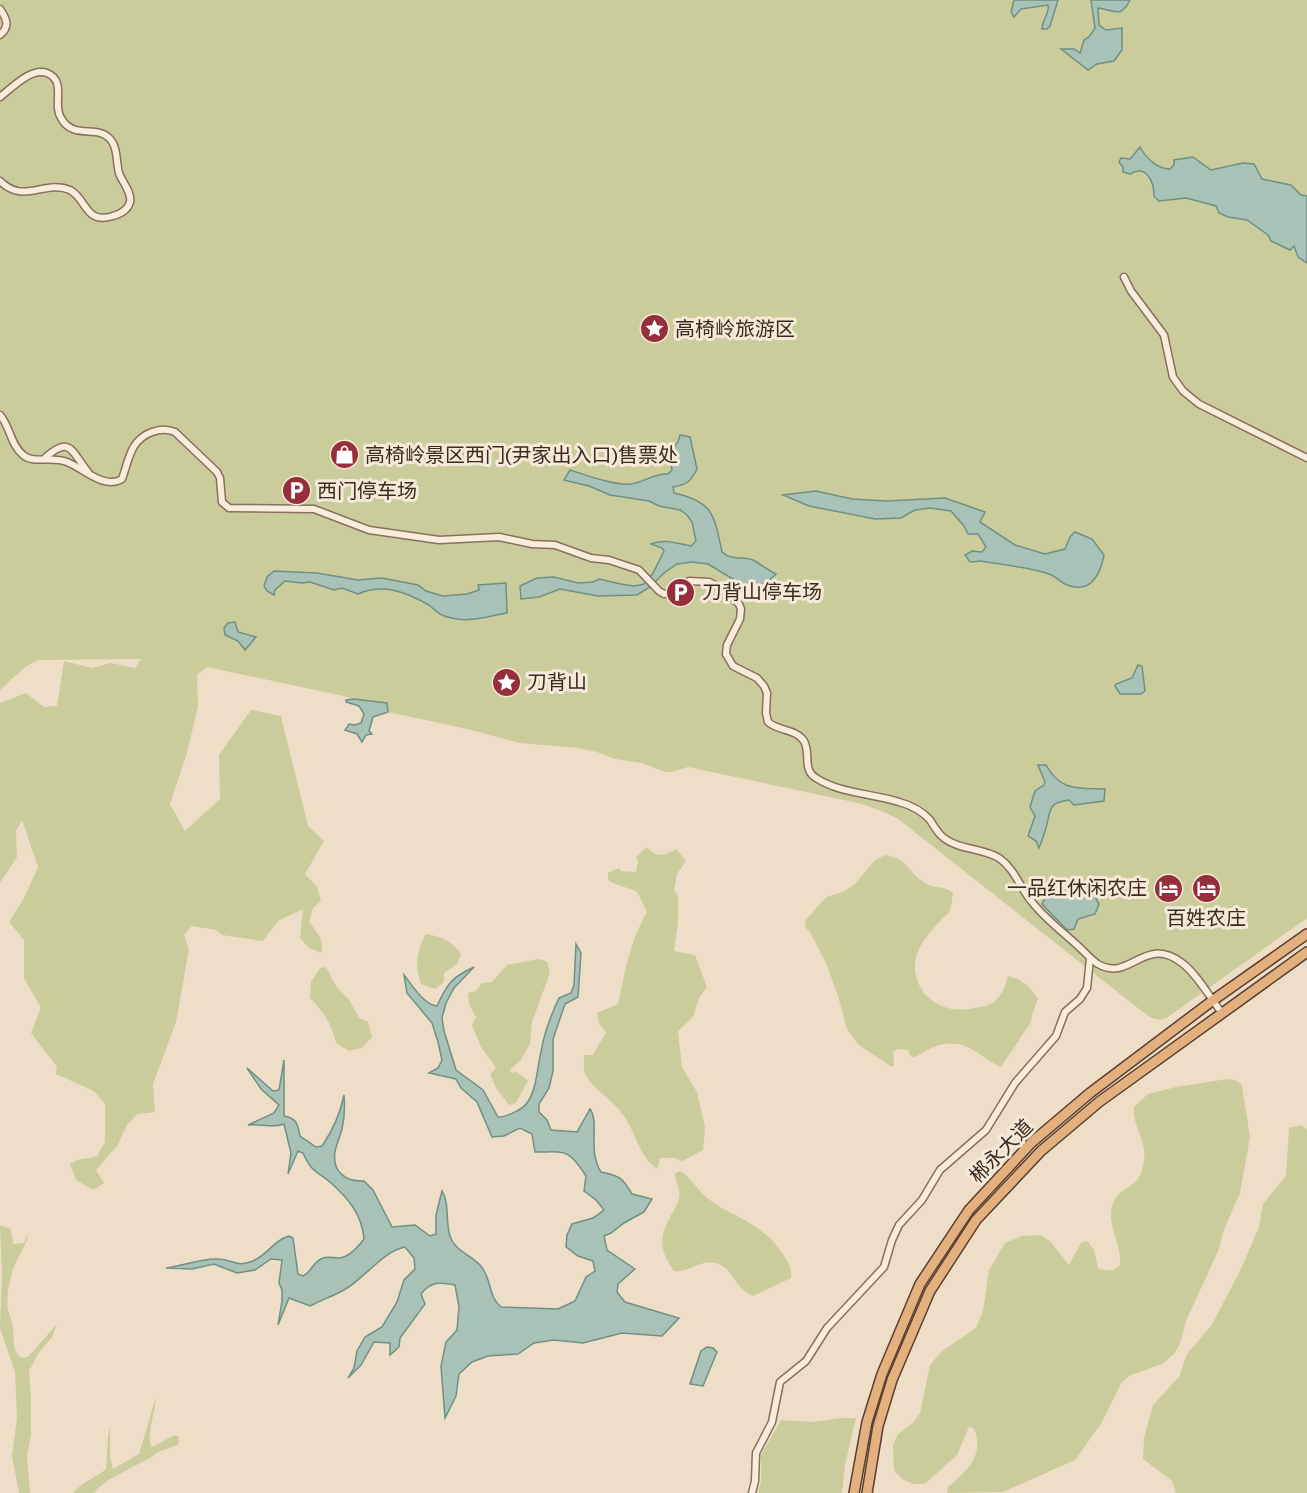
<svg xmlns="http://www.w3.org/2000/svg" width="1307" height="1493" font-family="'Roboto Serif','Noto Sans SC',serif">
	<style>
		.green { fill: #cbcc9b }
		.water { fill: #a8c2b7; stroke: #6f9084; stroke-width: 1.5 }
		.lines { fill: none; stroke-linecap: round; stroke-linejoin: round }
		.minor-casing { stroke: #896f5d; stroke-width: 9 }
		.trunk-casing { stroke: #573e31; stroke-width: 12 }
		.minor { stroke: #f8ecdb; stroke-width: 6 }
		.trunk { stroke: #e4b17e; stroke-width: 9 }
		.labels { text-anchor: middle; stroke-width: 6; stroke-linejoin: round; paint-order: stroke }
		.poi-label { font-size: 20px; fill: #3a2a20; stroke: #f5e9d7; text-anchor: start }
		.street-label { font-size: 20px; fill: #3a2a20; stroke: #f5e9d7 }
	</style>
	<rect width="100%" height="100%" fill="#eedec7"/>
	<g class="green">
		<path d="M0 0H1307V918L1168 1017C1161 1021 1155 1020 1148 1016L898 819 879 810 858 803 688 767 671 772H666L641 763 615 759 597 752 578 748 520 743 467 729 388 712 387 705 365 702 339 695 207 667 197 675 198 707 186 756 170 804 185 831 220 799 219 755 251 710 281 716 308 826 324 841 305 874 317 887 321 900 313 908 309 922C317 932 324 940 322 953L309 948 300 938 303 909 278 921 263 941 222 935 216 930 192 926 184 935 189 949 176 1022 153 1084 155 1112 137 1114 127 1125 117 1146 96 1170 104 1183 93 1190 76 1180 70 1164C79 1157 87 1160 97 1156L105 1142V1104L94 1091 56 1074 57 1067 31 1033 41 1008 24 978V940L9 922 24 898 38 867 22 820 16 831 17 857 0 883V703L26 693 44 707 57 706 64 661 92 668 111 663 135 668 141 659 38 660 25 667 0 690Z"/>
		<path d="M646 847C657 857 663 857 676 849L686 861 677 874 674 889 678 897V922L674 951 695 955 707 987 699 998 693 1017 678 1031 682 1067 697 1092 705 1127 703 1150 682 1161 674 1158H660L657 1169C635 1151 637 1131 620 1111 610 1098 592 1088 585 1074 583 1068 584 1061 584 1055H593L606 1032 599 1023 597 1013 618 1004C626 969 629 944 647 912L637 892C628 887 616 886 608 880V873L620 868V871L636 872 638 861 636 857Z"/>
		<path d="M885 855C910 859 908 874 927 884 936 889 945 885 953 893 952 899 952 906 949 912 947 915 942 918 939 922 927 935 913 952 915 971 919 1000 947 1015 974 1008 981 1007 989 1006 995 1001 1003 994 1005 986 1008 976 1024 980 1029 986 1038 999L1032 1015 1031 1022 1001 1067C976 1055 966 1037 936 1046 927 1049 920 1057 911 1057L908 1050 897 1049 893 1052 894 1065 892 1067 859 1045 847 1029 838 996 826 963 810 932 806 928 805 921 826 897 843 892 855 884 875 860Z"/>
		<path d="M426 934C441 936 452 941 461 954L457 964 444 973V982L435 989 421 984C415 967 416 950 426 934Z"/>
		<path d="M539 959 547 962 550 973 532 1022 530 1044 520 1061 510 1070 511 1073 517 1072 528 1081 516 1103 509 1105 496 1088 490 1074 496 1068 481 1047 472 1025 476 1017 469 1004 468 993 476 991 482 983 492 982 507 965Z"/>
		<path d="M326 967 336 986 350 1001 359 1018 368 1022 372 1037 362 1048 349 1051 336 1043C332 1024 323 1011 310 998L311 982 320 968Z"/>
		<path d="M1227 1079 1238 1081 1242 1086 1250 1137 1240 1193 1223 1232 1219 1249 1186 1321 1180 1344 1173 1355 1162 1364 1131 1375 1122 1382 1101 1424 1075 1460 1003 1492 947 1493 948 1487C966 1472 985 1455 974 1429L969 1427 957 1455 925 1484H913L902 1479 894 1470 893 1445 898 1434 913 1423 920 1413 930 1365 942 1351 976 1328 983 1311 989 1270 1005 1243 1022 1236 1041 1235 1051 1242 1069 1265 1081 1243 1087 1241 1094 1250 1098 1268C1106 1272 1114 1271 1120 1265 1122 1244 1107 1227 1112 1206 1116 1191 1129 1189 1138 1179 1141 1175 1143 1166 1144 1161 1147 1139 1132 1127 1134 1107L1148 1094 1176 1087Z"/>
		<path d="M1301 1125 1307 1130V1493H1176L1172 1481 1143 1459 1144 1438 1153 1405 1179 1377 1187 1354 1211 1326 1240 1271 1259 1227 1263 1204 1286 1176 1289 1128Z"/>
		<path d="M680 1171C691 1177 697 1190 707 1198 734 1219 761 1221 782 1253 788 1261 792 1268 791 1278L753 1296C734 1289 734 1267 715 1263 700 1259 688 1274 674 1271 661 1252 658 1240 669 1219 672 1212 678 1205 679 1198 681 1190 676 1183 675 1175L676 1173Z"/>
		<path d="M0 1225 11 1229 13 1243 15 1244 24 1243 28 1233C28 1244 14 1262 11 1276 9 1286 6 1298 8 1309 9 1315 12 1320 13 1327 14 1337 12 1364 29 1356L57 1324 52 1337 38 1354 29 1371 31 1397V1434L27 1456 30 1493H19L12 1456 17 1418 15 1372 0 1328 2 1274Z"/>
		<path d="M156 1397C155 1414 147 1431 151 1447L175 1435 179 1437 178 1445 160 1451 150 1458 108 1480 93 1493H73C82 1482 95 1478 106 1469L108 1437 110 1426V1456L113 1469 139 1454Z"/>
		<path d="M842 1418H856L845 1465 842 1493H758L761 1481V1455L781 1420 812 1422Z"/>
	</g>
	<g class="water">
		<path d="M1014 0H1058L1050 26 1047 29H1042C1042 20 1050 13 1048 5L1021 9 1014 17 1011 12Z"/>
		<path d="M1091 0H1130C1121 19 1114 10 1098 8L1099 25 1106 30 1122 28V50L1114 61 1097 64 1088 70 1061 49H1074L1080 53 1084 40 1089 37 1095 28Z"/>
		<path d="M1140 147C1146 158 1157 169 1170 169L1174 165V160L1193 157 1211 170 1243 163 1254 164 1262 179 1291 185 1301 195 1307 196V263L1298 257 1294 246 1290 250 1271 241 1268 235 1247 220 1228 217 1219 213 1216 206 1186 198 1159 201 1154 196C1154 182 1147 164 1130 174L1123 172V167L1119 162 1121 158 1130 159Z"/>
		<path d="M680 435 690 437 697 469C691 481 687 485 673 487L674 493C714 502 714 515 722 552 733 562 744 555 755 561 762 565 769 571 776 574L766 583 746 587 708 564 692 562 677 564 664 573 650 587 637 595 598 596 560 589 539 597 521 599 520 586 537 578 554 577 578 583 593 582 599 579 621 584 634 586 644 584 653 573 664 551 662 548 651 544C663 538 679 544 691 546L696 541 692 522 687 515 680 510 659 506 649 501 610 495 589 486 564 480 570 470C586 475 615 486 631 484 645 482 654 473 668 474L672 470 669 454 678 442Z"/>
		<path d="M816 491 852 499 887 501 945 498 985 512 980 522 1015 545 1045 554 1065 549 1070 537 1075 532 1092 539 1104 555C1100 576 1090 595 1065 584 1059 581 1055 576 1049 574 1028 567 1003 565 981 561L970 562 965 555 972 551 982 552 986 547 978 534H968L964 526 951 511 930 508 915 510 901 518 875 519 809 506 783 495Z"/>
		<path d="M274 571 317 573 358 580 382 578 418 585 426 591 443 596 467 594 479 590 478 585 506 583 507 613C483 617 469 624 444 616 438 614 434 609 429 605 406 592 383 583 358 594L342 588 334 590 310 582 302 583 285 581 275 590 274 595 267 591 264 586 267 577Z"/>
		<path d="M235 622 238 632 256 637 245 650 238 641 225 635 224 628 228 623Z"/>
		<path d="M1138 665 1142 666 1145 691 1141 694H1120L1115 686 1116 684 1132 678Z"/>
		<path d="M354 699 387 703 388 712 373 717 369 731 372 734 366 735 362 742 357 734 345 730 349 724 355 725 361 723 364 714 359 706 346 702V700Z"/>
		<path d="M1038 765H1046C1061 792 1078 788 1105 789L1104 801 1074 805 1069 800C1047 803 1051 810 1046 828 1044 835 1042 841 1039 848L1036 841 1028 836 1035 816 1030 807 1035 791 1044 785 1045 782Z"/>
		<path d="M1056 882C1078 885 1088 882 1099 904L1095 914 1078 919 1074 929 1067 930 1042 904 1052 885Z"/>
		<path d="M576 944 581 953 578 997 565 1004 553 1039V1071L549 1088 539 1104V1112L547 1120 551 1130 577 1132 590 1109C600 1123 587 1150 601 1172 620 1176 622 1177 632 1194L652 1199 644 1212 624 1223 611 1233 604 1236 607 1250 635 1269 618 1284 617 1292 625 1302 679 1318 662 1336 622 1333 583 1343 554 1340 534 1343 518 1354 488 1356 472 1362 459 1374 456 1396 445 1418 441 1366 446 1342 457 1330 459 1307 455 1285C441 1282 431 1281 421 1294L425 1304 400 1338 399 1347 390 1355V1343L374 1342 361 1365 348 1378 354 1368 357 1351 365 1337 382 1327 397 1302 404 1280 415 1269 414 1258 405 1247C383 1251 365 1278 344 1290 333 1296 322 1300 310 1306L289 1298 278 1325 282 1301V1290L279 1283 282 1260 271 1259 255 1270 237 1273 214 1264 192 1269 166 1268C183 1266 201 1258 218 1259 232 1259 235 1267 250 1262 267 1257 273 1240 289 1236L293 1238 298 1274 303 1276C312 1272 313 1261 323 1258 328 1256 333 1258 338 1258 349 1258 358 1247 364 1239 362 1215 349 1199 331 1183 316 1170 312 1173 303 1153L298 1151 288 1174 291 1153 284 1124C272 1129 261 1123 248 1125L274 1113 279 1105 261 1089 247 1068 273 1091 279 1090 284 1060V1116C297 1118 298 1125 300 1136L316 1147 322 1146C333 1130 340 1115 344 1095 345 1107 345 1117 342 1129 340 1137 336 1145 335 1152 332 1172 346 1182 364 1181L373 1190 392 1227 415 1225 430 1236 436 1234V1215L442 1191C450 1204 445 1221 450 1236 455 1251 471 1255 480 1265 492 1278 488 1297 501 1307L558 1309 575 1301 586 1277 595 1271 593 1261 578 1256 566 1247 567 1235 572 1224 593 1218 604 1210 596 1200 584 1191 586 1176C568 1148 566 1152 535 1152L532 1134 520 1128 504 1136 492 1137 477 1102 461 1088 456 1079 429 1073 438 1068 442 1060 438 1042 432 1023 407 993 404 975C412 985 424 1005 437 1006 447 984 452 977 474 967L454 988 446 1003 442 1018 444 1031 456 1070 483 1090 498 1117C506 1117 522 1110 527 1103 537 1089 537 1068 541 1052 544 1033 551 1015 559 998L571 993 574 985Z"/>
		<path d="M707 1347 713 1348 717 1352 703 1386 690 1384 701 1351Z"/>
	</g>
	<g class="lines">
		<defs>
			<g id="minor">
				<path d="M0 9C7 19 10 27 0 35"/>
				<path d="M0 97C12 88 31 67 47 73 67 81 52 104 61 118 73 140 97 125 109 138 118 146 116 162 119 173 122 182 132 192 130 202 128 210 120 214 113 216 85 225 87 199 70 190 45 179 24 205 0 181"/>
				<path d="M1124 277 1131 291 1164 335 1173 377 1183 391 1199 404 1307 458"/>
				<path d="M0 415C10 426 10 444 23 455 33 464 52 456 67 462 83 468 104 490 122 479 129 460 130 440 152 432 160 429 168 429 175 432L217 472 220 478 222 502 229 508 314 509 369 530 439 540 499 537 532 544 555 545 591 558 609 560 639 570 659 591 664 594 670 593 689 581 709 582 723 589 739 604 741 609 740 619 727 645 726 654 733 666 757 678 764 686 767 693 766 713 768 722C778 731 796 729 804 741 811 753 802 770 816 778 841 794 871 793 899 802 910 805 922 811 930 820 934 826 938 834 944 838 959 850 983 848 999 858 1015 869 1020 888 1032 902 1045 919 1062 931 1078 946 1085 952 1090 959 1098 964 1130 983 1144 934 1182 963 1198 975 1210 998 1222 1013"/>
				<path d="M45 458C71 434 72 453 88 472"/>
				<path d="M752 1493 755 1481 756 1453 772 1422 780 1382 806 1361 827 1328 884 1267 892 1240 899 1225 922 1200 940 1170 986 1130 1015 1083 1056 1036 1065 1012 1080 999 1087 988 1090 958"/>
			</g>
			<g id="trunk">
				<path d="M854 1493 867 1422 882 1374 920 1284 969 1210 1031 1143 1090 1093 1212 1001 1307 934"/>
				<path d="M867 1493 878 1426 892 1380 930 1291 976 1220 1041 1151 1099 1102 1307 952"/>
			</g>
		</defs>
		<use href="#minor" class="minor-casing"/>
		<use href="#trunk" class="trunk-casing"/>
		<use href="#minor" class="minor"/>
		<use href="#trunk" class="trunk"/>
	</g>
	<defs>
		<symbol id="sight-disc" viewBox="-11 -11 22 22"><circle r="9.5" fill="#972e3b" stroke="#f5e9d7"/><path d="M0-6L1.8-2.2L6-1.7L2.9 1.2L3.7 5.4L0 3.3L-3.7 5.4L-2.9 1.2L-6-1.7L-1.8-2.2Z" fill="#fff"/></symbol>
		<symbol id="shop-disc" viewBox="-11 -11 22 22"><circle r="9.5" fill="#972e3b" stroke="#f5e9d7"/><path d="M-5-2.5h2.3a2.7 3.5 0 0 1 5.4 0H5L5.5 6h-11ZM-1.5-2.5h3a1.5 2.3 0 0 0-3 0Z" fill="#fff"/></symbol>
		<symbol id="parking-disc" viewBox="-11 -11 22 22"><circle r="9.5" fill="#972e3b" stroke="#f5e9d7"/><path d="M-3.5-5.5H1a3.5 3.5 0 0 1 0 7H-1V5.5H-3.5ZM-1-3.4V-.6H.8a1.4 1.4 0 0 0 0-2.8Z" fill="#fff"/></symbol>
		<symbol id="hotel-disc" viewBox="-11 -11 22 22"><circle r="9.5" fill="#972e3b" stroke="#f5e9d7"/><path d="M-6-4.5h1.5V1H6V5H4.5V3h-9V5H-6ZM-4 0a1.8 1.8 0 1 1 3.6 0ZM.5 0V-2.5h3Q6-2.5 6 0Z" fill="#fff"/></symbol>
	</defs>
	<g fill-rule="evenodd">
		<use href="#sight-disc" x="638" y="312" width="33" height="33"/>
		<use href="#shop-disc" x="328" y="438" width="33" height="33"/>
		<use href="#parking-disc" x="280" y="474" width="33" height="33"/>
		<use href="#parking-disc" x="664" y="576" width="33" height="33"/>
		<use href="#sight-disc" x="490" y="666" width="33" height="33"/>
		<use href="#hotel-disc" x="1152" y="872" width="33" height="33"/>
		<use href="#hotel-disc" x="1190" y="872" width="33" height="33"/>
	</g>
	<g class="labels">
		<g class="poi-label">
			<text x="675" y="336">高椅岭旅游区</text>
			<text x="365" y="462">高椅岭景区西门(尹家出入口)售票处</text>
			<text x="317" y="498">西门停车场</text>
			<text x="702" y="599">刀背山停车场</text>
			<text x="527" y="689">刀背山</text>
			<text x="1147" y="895" text-anchor="end">一品红休闲农庄</text>
			<text x="1206" y="925" text-anchor="middle">百姓农庄</text>
		</g>
		<g class="street-label">
			<text transform="translate(1001 1151) rotate(-45)" y="7">郴永大道</text>
		</g>
	</g>
</svg>
